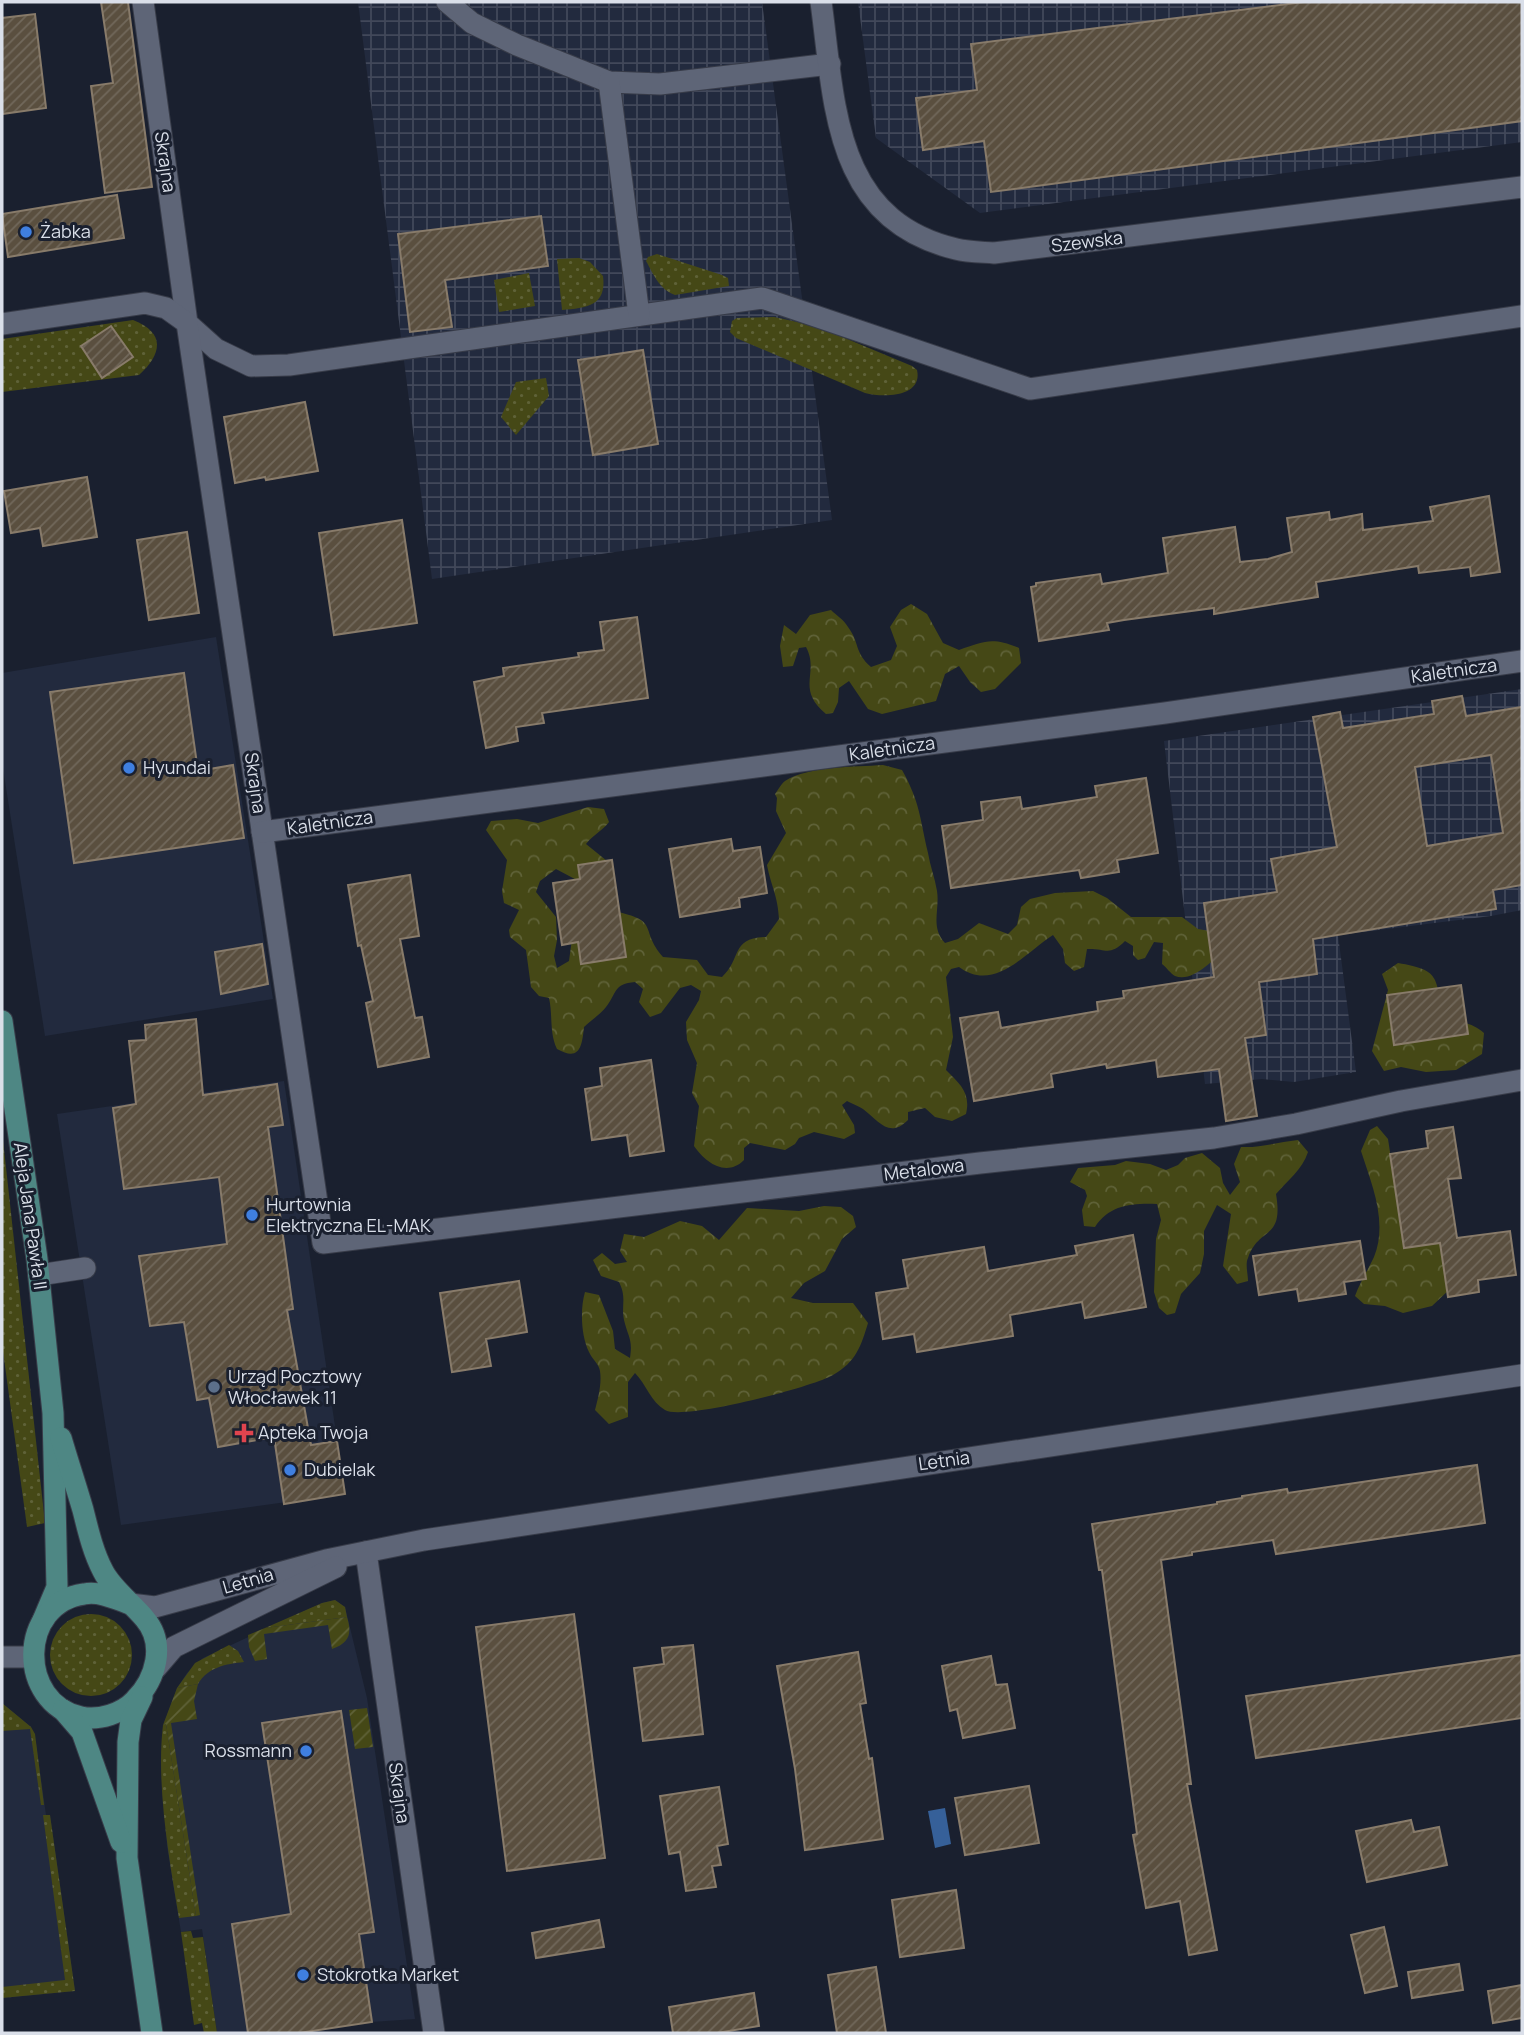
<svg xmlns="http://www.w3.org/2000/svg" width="1524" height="2035" font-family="Manrope,sans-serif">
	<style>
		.built { fill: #222a3e }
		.industrial { fill: url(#industrial-grid) }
		.grass { fill: url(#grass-dots) }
		.forest { fill: url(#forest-crowns) }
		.garden { fill: url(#garden-furrows) }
		.water { fill: #366099 }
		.building { fill: url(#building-hatch); stroke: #887b6a; stroke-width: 2; fill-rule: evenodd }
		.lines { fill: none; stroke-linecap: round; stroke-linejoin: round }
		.minor-casing { stroke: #383c49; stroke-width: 23 }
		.major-casing { stroke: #383c49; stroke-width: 23 }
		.minor { stroke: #5e6577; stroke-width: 21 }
		.major { stroke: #4e8784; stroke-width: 21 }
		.shop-dot { fill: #3f7fe0; stroke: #1a202f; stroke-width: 2.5 }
		.service-dot { fill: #5c6f8a; stroke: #1a202f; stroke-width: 2.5 }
		.health-dot { fill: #e0444e; stroke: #1a202f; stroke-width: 2.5 }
		.labels { text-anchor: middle; stroke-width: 6; stroke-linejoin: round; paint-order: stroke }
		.street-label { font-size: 18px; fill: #dadfe9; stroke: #1a202f }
		.poi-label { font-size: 18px; fill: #dadfe9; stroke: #1a202f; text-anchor: start }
	</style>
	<defs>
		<pattern id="industrial-grid" width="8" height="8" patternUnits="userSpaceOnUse" patternTransform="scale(1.75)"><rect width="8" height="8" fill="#222a3e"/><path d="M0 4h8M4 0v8" fill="none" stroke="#42485a"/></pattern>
		<pattern id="grass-dots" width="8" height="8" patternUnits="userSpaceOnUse" patternTransform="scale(1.75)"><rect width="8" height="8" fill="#454816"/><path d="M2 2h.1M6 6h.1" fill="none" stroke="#5f6238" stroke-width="1.8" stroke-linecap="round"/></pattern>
		<pattern id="forest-crowns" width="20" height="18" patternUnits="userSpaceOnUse" patternTransform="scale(1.75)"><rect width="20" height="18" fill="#454816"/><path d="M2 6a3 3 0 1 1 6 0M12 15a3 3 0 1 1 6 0" fill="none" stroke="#5f6238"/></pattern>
		<pattern id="garden-furrows" width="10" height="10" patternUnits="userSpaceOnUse" patternTransform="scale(1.75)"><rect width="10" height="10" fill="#454816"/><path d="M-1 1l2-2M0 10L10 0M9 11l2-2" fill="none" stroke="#5f6238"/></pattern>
		<pattern id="building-hatch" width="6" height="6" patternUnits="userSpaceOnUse" patternTransform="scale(1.75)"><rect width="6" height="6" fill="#5a4f3f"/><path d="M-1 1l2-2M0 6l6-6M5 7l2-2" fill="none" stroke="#71685b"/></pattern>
	</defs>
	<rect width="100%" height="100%" fill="#1a202f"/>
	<g class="built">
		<path d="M216 637 273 999 45 1036 2 762V673Z"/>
		<path d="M284 1081 345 1494 121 1525 57 1114Z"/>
		<path d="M335 1600 345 1607 367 1698 415 2019 372 2022 299 2033H217L202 1929 181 1932 167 1846 162 1754 163 1726 177 1688 187 1673 203 1658 322 1603Z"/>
		<path d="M2 1703 31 1727 36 1743 46 1815H50L75 1991 2 1998Z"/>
	</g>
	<g class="industrial">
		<path d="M358 2H762L832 520 432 579Z"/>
		<path d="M858 2H1522V142L980 213 876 138Z"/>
		<path d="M1522 689V910L1491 916 1338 935 1356 1072 1294 1082 1262 1079 1205 1084 1164 741Z"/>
	</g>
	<g class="grass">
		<path d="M657 254 722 275 728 278 729 286 675 295C659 289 654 275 646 261L648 257Z"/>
		<path d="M579 258 590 262 603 276C607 306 586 308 562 310L557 259Z"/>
		<path d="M529 273 535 306 499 312 494 280Z"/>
		<path d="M774 317 816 326 912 366 917 370C923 397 884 398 865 393L736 338 730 332 732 321 737 318Z"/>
		<path d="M133 320C166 333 162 354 139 375L2 392V339Z"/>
		<path d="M546 378 549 396 516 435 501 417 516 382Z"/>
		<path d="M2 1131 45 1523 27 1527 2 1344Z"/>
		<path d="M335 1600 345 1607 347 1617 265 1628 322 1603Z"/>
		<circle cx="91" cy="1655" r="41"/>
		<path d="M229 1645 238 1651 244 1662C226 1664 208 1667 198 1684L177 1688 195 1663Z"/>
		<path d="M2 1703 31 1727 35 1734 44 1805H41L30 1729 2 1731Z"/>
		<path d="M166 1724 196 1916 179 1918C169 1859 156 1784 163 1725Z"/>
		<path d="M43 1815H50L75 1991 2 1998V1987L65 1980Z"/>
		<path d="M191 1931 193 1938 203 1937 217 2033H204L202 2023 194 2025 181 1932Z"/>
	</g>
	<g class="forest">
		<path d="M911 604 927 614 943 643 959 650C985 641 992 637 1019 648L1021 663 995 689 981 692 970 682 959 666 945 674 936 701 882 714 868 709 849 681 839 688 838 702 833 713 826 714C795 688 820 673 806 647L799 648 793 666 783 667 780 646 784 625 796 634 810 615 831 610C836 615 844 620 848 627 860 643 854 652 871 667L891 660 897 646 890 627 901 610Z"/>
		<path d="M883 765 902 770C920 802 920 819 928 853 930 866 935 878 937 891 940 910 930 927 945 943L958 939 979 923 1008 934 1017 925 1021 907 1030 899 1055 893 1093 891 1107 898 1131 917H1182L1198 929 1221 933 1226 950C1213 959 1193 983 1175 976 1171 974 1166 967 1162 964L1163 943 1154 942 1145 958 1138 960 1133 955V946L1125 941C1109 957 1106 948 1087 949L1084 967 1074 971 1065 963 1063 949 1053 935C1025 953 994 993 959 967L951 969 946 977 953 1037 946 1070C960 1084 971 1093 966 1114L952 1121 935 1117 925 1108 908 1112V1120C889 1139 879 1121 863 1109 859 1106 852 1104 847 1101L842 1105 854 1125 855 1133 844 1139 814 1132 799 1138 795 1144 785 1150 750 1143 744 1148V1160C726 1178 705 1162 694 1146L699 1106 692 1093 697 1063 687 1040 686 1022 699 1000 701 991 691 985 680 988 661 1013 650 1017 639 1002 643 989 635 982C613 984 617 993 606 1007 601 1014 591 1020 584 1027 582 1046 580 1062 557 1049 549 1032 553 1015 549 998L539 996 531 987 526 950 510 937 509 930 519 910 504 903 502 891 507 860 486 830 491 821 517 819 538 823 588 807 604 809 609 822C602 831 593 835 586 844L607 861 588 886 556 869 540 881 536 892 556 917 557 940 554 956 557 968 569 961 572 939 613 911C662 921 638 928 663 957L697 960 708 975 722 977C742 959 730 938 766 937L779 919C778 896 771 886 767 865L786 833 776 811 777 798 775 794C778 790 781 784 785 781 809 766 855 767 883 765Z"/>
		<path d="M1398 963C1440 970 1436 977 1442 1015 1459 1024 1469 1020 1484 1033L1482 1054 1456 1070 1426 1072 1401 1067 1384 1071 1372 1051 1388 990 1382 974Z"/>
		<path d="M1377 1126 1388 1139 1401 1224 1444 1237 1451 1288 1432 1306 1403 1313 1385 1306 1364 1304 1355 1296C1360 1282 1368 1270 1374 1257 1388 1222 1372 1185 1361 1151L1370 1130Z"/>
		<path d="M1298 1140 1308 1152C1302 1170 1288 1180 1276 1194 1284 1241 1259 1226 1248 1258 1245 1264 1248 1274 1248 1281L1237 1284 1223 1266 1231 1214 1217 1205 1204 1231V1254L1200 1273 1181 1294 1175 1313 1167 1315 1159 1308 1154 1292 1156 1239 1161 1220 1157 1204C1132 1203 1109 1205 1095 1227L1084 1226 1082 1210 1087 1196 1085 1190 1070 1182 1078 1168 1115 1165 1126 1161 1150 1164 1166 1170 1178 1165 1185 1158 1202 1153 1220 1168 1223 1183 1230 1195 1240 1182 1234 1164 1241 1147C1261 1148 1278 1142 1298 1140Z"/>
		<path d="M824 1206 841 1207 853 1216 856 1227 842 1239 825 1271 804 1283 791 1298 813 1303H853L868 1323C861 1346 856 1362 833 1375 813 1387 683 1421 665 1410 651 1402 646 1384 635 1373L628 1382V1417L609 1424 595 1410C598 1398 602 1384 600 1371 599 1364 592 1359 589 1352 581 1336 580 1309 585 1292L599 1295 613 1331 615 1349 630 1358C633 1339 628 1337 624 1320 621 1305 627 1298 619 1282L601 1276 593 1260 602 1253 615 1264 627 1262 620 1251 624 1234 644 1237 680 1221 702 1226 719 1240 747 1208 799 1211Z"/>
	</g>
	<g class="garden">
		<path d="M347 1617C352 1633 350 1643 332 1649L328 1625 264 1634 267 1659 255 1661 249 1647 248 1635 265 1628Z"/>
		<path d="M198 1684 194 1701 197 1719 171 1723 200 1915 196 1916 166 1724 163 1725 177 1688Z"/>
		<path d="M367 1708 373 1747 355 1749 349 1710Z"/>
	</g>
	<path class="water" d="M945 1808 951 1844 935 1848 928 1811Z"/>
	<g class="building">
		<path d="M101 2H128L152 187 105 193 91 86 113 83Z"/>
		<path d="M1304 2H1522V121L991 192 984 141 923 150 916 98 977 90 971 44Z"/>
		<path d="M35 14 46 108 2 114V18Z"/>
		<path d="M117 195 124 238 8 257 2 214Z"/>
		<path d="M541 216 548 266 445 280 452 327 410 332 398 234Z"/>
		<path d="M111 326 133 357 102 378 81 346Z"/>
		<path d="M643 350 658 444 593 455 578 360Z"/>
		<path d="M305 402 318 471 266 480 265 477 235 483 224 417Z"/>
		<path d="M87 477 97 537 43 546 40 528 11 533 4 491Z"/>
		<path d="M1489 496 1500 572 1471 576 1470 567 1419 573 1418 566 1316 582 1318 597 1214 614V608L1124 620 1107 623 1109 630 1039 641 1031 587 1036 586V583L1100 574 1102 584 1168 573 1163 538 1235 527 1240 562 1268 559 1292 552 1287 518 1329 512 1330 520 1362 514 1363 530 1433 521 1430 507Z"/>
		<path d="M402 520 417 623 334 635 319 533Z"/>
		<path d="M187 532 199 613 149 620 137 540Z"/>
		<path d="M637 617 648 698 542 713 544 723 516 727 518 741 486 748 474 682 504 676 503 668 579 657 578 653 604 650 600 622Z"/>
		<path d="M184 673 198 771 233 765 244 838 74 863 50 692Z"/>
		<path d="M1462 696 1466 716 1522 707V885L1493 890 1496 909 1313 939 1317 974 1259 982 1266 1035 1245 1038 1257 1116 1226 1121 1219 1069 1158 1077 1156 1060 1107 1068 1106 1064 1051 1074 1053 1087 974 1101 960 1018 998 1012 1001 1028 1098 1011 1097 1002 1124 998 1123 991 1214 977 1204 903 1277 892 1271 859 1337 847 1313 717 1340 712 1343 728 1434 714 1432 701ZM1491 755 1503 833 1427 846 1415 767Z"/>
		<path d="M1146 778 1158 853 1117 860 1119 872 1081 878 1079 870 951 888 942 826 983 820 981 802 1020 797 1022 809 1097 797 1095 786Z"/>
		<path d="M731 839 733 851 760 847 767 893 739 898 740 907 680 917 669 849Z"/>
		<path d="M612 860 626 957 581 964 578 942 562 945 553 883 580 879 578 865Z"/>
		<path d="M410 875 419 936 400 939 415 1018 422 1017 429 1057 378 1067 366 1003 373 1001 361 945 358 946 348 885Z"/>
		<path d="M262 944 268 984 221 994 215 952Z"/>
		<path d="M1461 985 1468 1034 1394 1045 1387 995Z"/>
		<path d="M196 1019 203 1095 277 1084 283 1125 268 1127 293 1309 287 1310 311 1445 337 1441 345 1494 284 1504 274 1437 218 1447 209 1398 197 1400 184 1322 150 1326 139 1256 227 1244 219 1177 124 1189 113 1108 136 1104 129 1041 146 1040 145 1025Z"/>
		<path d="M651 1060 664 1151 630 1156 627 1135 592 1140 585 1089 602 1086 600 1068Z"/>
		<path d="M1453 1127 1461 1178 1448 1179 1457 1238 1510 1231 1516 1275 1478 1280 1479 1292 1448 1297 1440 1243 1404 1248 1390 1154 1428 1148 1426 1131Z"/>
		<path d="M1133 1235 1146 1307 1085 1318 1082 1302 1010 1315 1013 1336 917 1352 914 1334 883 1339 876 1293 908 1288 903 1260 984 1247 988 1271 1077 1255 1075 1246Z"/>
		<path d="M1360 1241 1366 1279 1344 1282 1346 1294 1299 1301 1297 1289 1259 1295 1253 1256Z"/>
		<path d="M519 1281 527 1332 486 1339 491 1366 452 1372 440 1293Z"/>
		<path d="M1477 1465 1485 1523 1276 1554 1273 1540 1192 1552V1555L1161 1560 1191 1784H1187L1217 1950 1189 1955 1180 1901 1146 1908 1133 1835 1137 1834 1102 1570H1099L1092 1524 1217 1504V1502L1242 1498V1496L1287 1489 1288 1493Z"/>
		<path d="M574 1614 605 1858 507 1871 476 1627Z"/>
		<path d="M693 1645 703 1734 643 1741 634 1668 664 1664 662 1648Z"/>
		<path d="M858 1652 866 1703 860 1704 869 1759 872 1758 883 1839 805 1850 795 1769 777 1666Z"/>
		<path d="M1522 1655V1718L1256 1758 1246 1696Z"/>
		<path d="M991 1656 996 1685 1007 1684 1015 1728 963 1738 957 1709 950 1711 942 1666Z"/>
		<path d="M341 1711 374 1932 359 1934 372 2022 299 2033H248L232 1924 291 1914 262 1723Z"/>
		<path d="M1029 1786 1039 1843 965 1855 955 1798Z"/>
		<path d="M719 1787 728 1844 717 1846 721 1865 712 1866 716 1887 686 1891 680 1852 669 1854 660 1796Z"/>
		<path d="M1411 1820 1414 1832 1439 1827 1447 1865 1367 1882 1356 1831Z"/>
		<path d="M956 1890 964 1948 900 1957 892 1900Z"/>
		<path d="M599 1920 604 1947 536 1958 532 1933Z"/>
		<path d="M1384 1927 1397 1986 1365 1993 1351 1935Z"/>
		<path d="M1459 1964 1463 1990 1412 1998 1408 1972Z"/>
		<path d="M876 1967 886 2033H837L828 1975Z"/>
		<path d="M1522 1985V2018L1493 2023 1488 1991Z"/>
		<path d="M754 1993 759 2026 717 2033H673L669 2007Z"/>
	</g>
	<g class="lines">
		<defs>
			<g id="minor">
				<path d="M143 2 187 323 216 349 251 366 289 365 762 298 1030 389 1522 316"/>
				<path d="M447 2 472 23 517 45 609 82 660 84 830 64"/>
				<path d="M821 2C835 104 833 220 956 249 968 252 981 252 994 253L1522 187"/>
				<path d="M609 82 639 315"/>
				<path d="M2 324 145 303 166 308 187 323 323 1243 980 1163 1214 1138 1296 1124 1401 1101 1522 1080"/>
				<path d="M262 832 1165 713 1522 661"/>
				<path d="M39 1275 85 1268"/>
				<path d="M366 1552 434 2033"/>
				<path d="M130 1604 155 1607 326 1560 424 1540 1522 1375"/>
				<path d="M2 1657H33"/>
				<path d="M156 1668 174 1647 336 1567"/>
			</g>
			<g id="major">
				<path d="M2 1021 37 1259 53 1413 57 1587 43 1620"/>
				<path d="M61 1438C68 1462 76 1486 83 1510 88 1530 93 1552 103 1571 112 1589 132 1603 145 1619 166 1644 156 1679 135 1700 123 1713 99 1721 81 1717 17 1703 18 1603 84 1594 100 1591 116 1599 130 1604"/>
				<path d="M142 1697 131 1720 128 1742 127 1858 152 2033"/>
				<path d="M63 1710 82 1732 121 1842"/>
			</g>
		</defs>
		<use href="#minor" class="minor-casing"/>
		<use href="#major" class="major-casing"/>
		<use href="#minor" class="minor"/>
		<use href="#major" class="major"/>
	</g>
	<g class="shop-dot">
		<circle cx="26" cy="232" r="7"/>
		<circle cx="129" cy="768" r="7"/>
		<circle cx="252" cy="1215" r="7"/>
		<circle cx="290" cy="1470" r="7"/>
		<circle cx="306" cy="1751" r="7"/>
		<circle cx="303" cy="1975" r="7"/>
	</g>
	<circle class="service-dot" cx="214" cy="1387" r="7"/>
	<path class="health-dot" d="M240.5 1422.5h7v7h7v7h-7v7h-7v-7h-7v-7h7z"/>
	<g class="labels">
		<g class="street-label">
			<text transform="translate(165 162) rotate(82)" y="6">Skrajna</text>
			<text transform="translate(1087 242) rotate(-7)" y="6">Szewska</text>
			<text transform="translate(1454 671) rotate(-8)" y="6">Kaletnicza</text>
			<text transform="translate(892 749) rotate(-8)" y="6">Kaletnicza</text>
			<text transform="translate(255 783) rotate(82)" y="6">Skrajna</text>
			<text transform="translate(330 823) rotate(-8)" y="6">Kaletnicza</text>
			<text transform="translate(924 1170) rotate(-7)" y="6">Metalowa</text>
			<text transform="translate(30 1216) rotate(82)" y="6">Aleja Jana Pawła II</text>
			<text transform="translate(944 1461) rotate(-8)" y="6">Letnia</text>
			<text transform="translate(248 1581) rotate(-16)" y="6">Letnia</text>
			<text transform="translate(399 1793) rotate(82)" y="6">Skrajna</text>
		</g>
		<g class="poi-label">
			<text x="40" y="238">Żabka</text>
			<text x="143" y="774">Hyundai</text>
			<text x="266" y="1211">Hurtownia<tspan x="266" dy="21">Elektryczna EL-MAK</tspan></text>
			<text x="228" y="1383">Urząd Pocztowy<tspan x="228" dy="21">Włocławek 11</tspan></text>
			<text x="258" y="1439">Apteka Twoja</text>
			<text x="304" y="1476">Dubielak</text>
			<text x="292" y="1757" text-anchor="end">Rossmann</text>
			<text x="317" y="1981">Stokrotka Market</text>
		</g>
	</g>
	<rect width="1524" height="2035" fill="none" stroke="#dadfe9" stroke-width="7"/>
</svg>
